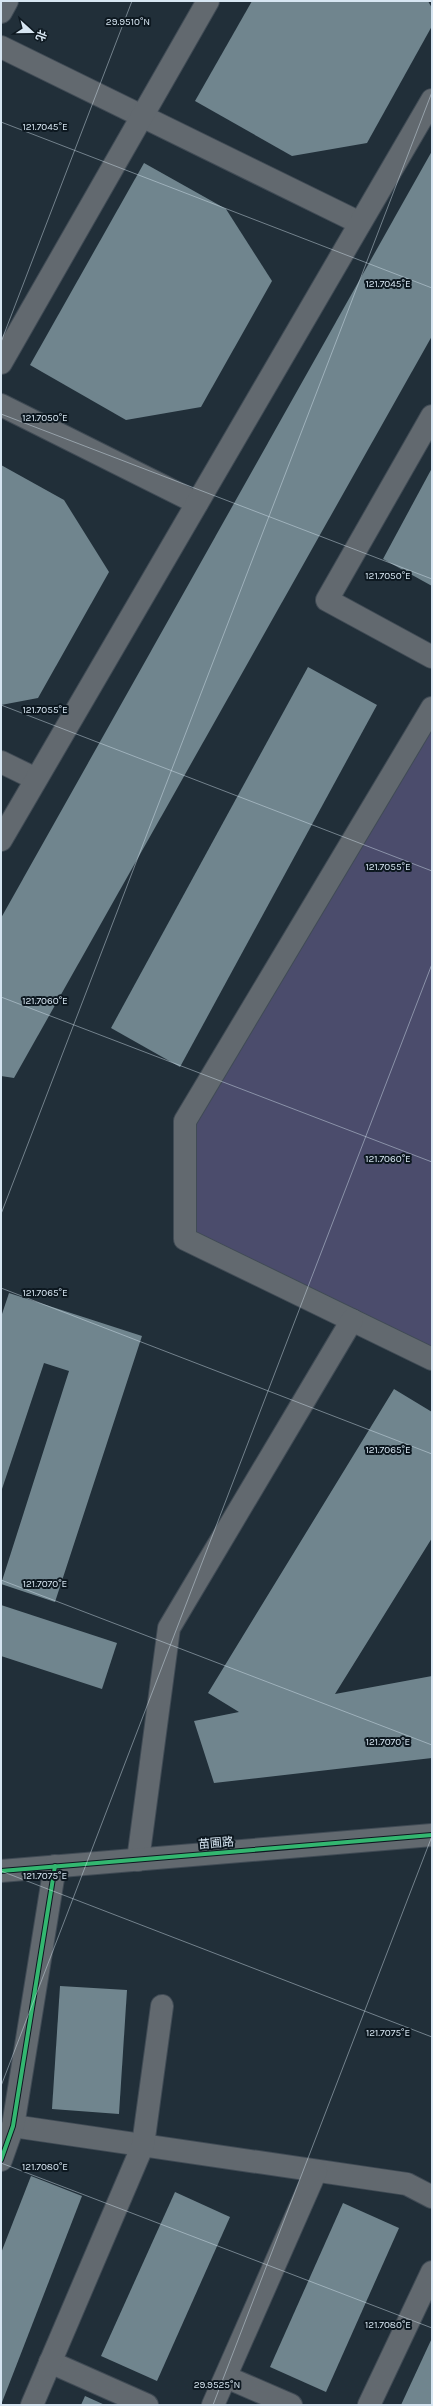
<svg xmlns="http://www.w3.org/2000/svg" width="433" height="2406" font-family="Karla,'Noto Sans SC',sans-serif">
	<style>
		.green { fill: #4b4c6c }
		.building { fill: #70858e }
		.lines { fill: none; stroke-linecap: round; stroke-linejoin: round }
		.minor-casing { stroke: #404b55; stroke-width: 24 }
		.major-casing { stroke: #404b55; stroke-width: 24 }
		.minor { stroke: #62696f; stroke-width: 22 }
		.major { stroke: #626a71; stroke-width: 22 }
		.cycleway-casing { stroke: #0d1820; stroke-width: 6 }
		.cycleway { stroke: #33b770; stroke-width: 4 }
		.ticks { fill: none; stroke: #d7e6f2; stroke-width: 1; stroke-opacity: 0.45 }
		.labels { text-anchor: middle; stroke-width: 4; stroke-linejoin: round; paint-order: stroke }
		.street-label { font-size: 12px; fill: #d7e6f2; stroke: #0d1820 }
		.ticks-label { font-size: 10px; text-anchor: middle; fill: #d7e6f2; stroke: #0d1820; stroke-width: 4; stroke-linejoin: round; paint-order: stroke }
	</style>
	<rect width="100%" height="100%" fill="#212f39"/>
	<path class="green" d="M432 709V1355L185 1239V1121Z"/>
	<g class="building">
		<path d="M252 1H428L432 8V26L367 143 292 156 195 101Z"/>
		<path d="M432 151V336L14 1078 1 1076V918Z"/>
		<path d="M144 163 226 209 272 281 201 407 126 420 30 365Z"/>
		<path d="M1 465 64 500 109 572 38 698 1 705Z"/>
		<path d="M432 468V586L383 559Z"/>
		<path d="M308 667 377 705 180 1067 111 1028Z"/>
		<path d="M9 1293 142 1336 55 1602 1 1584 69 1371 44 1363 1 1492V1317Z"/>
		<path d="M394 1389 432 1412V1538L335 1694 432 1676V1758L214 1783 194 1721 239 1712 208 1693Z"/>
		<path d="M1 1605 117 1643 102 1689 1 1656Z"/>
		<path d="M60 1986 127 1990 119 2114 52 2109Z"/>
		<path d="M31 2176 82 2196 1 2405V2253Z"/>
		<path d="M175 2192 230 2217 157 2381 101 2356Z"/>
		<path d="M343 2203 399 2228 326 2392 270 2367Z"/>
		<path d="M432 2338V2405H401Z"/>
		<path d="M85 2396 105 2405H81Z"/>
	</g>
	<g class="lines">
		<defs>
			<g id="minor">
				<path d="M1 47 360 223"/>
				<path d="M1 363 208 1"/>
				<path d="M1 405 197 503"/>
				<path d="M432 416 327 600 432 657"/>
				<path d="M432 708 185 1121V1239L432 1359"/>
				<path d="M1 762 36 779"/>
				<path d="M1 840 432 100"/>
				<path d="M138 1860 169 1628 352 1320"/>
				<path d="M1 1871 432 1835"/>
				<path d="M13 2126 407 2184 432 2197"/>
				<path d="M1 2160 13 2126 55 1866"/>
				<path d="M50 2362 147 2405"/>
				<path d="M226 2377 291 2405"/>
				<path d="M32 2405 143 2145 162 2006"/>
				<path d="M213 2405 316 2171"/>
				<path d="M369 2405 432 2272"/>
			</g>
			<path id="major" d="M1 12 7 1"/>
		</defs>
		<use href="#minor" class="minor-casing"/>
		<use href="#major" class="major-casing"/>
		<use href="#minor" class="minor"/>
		<use href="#major" class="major"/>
		<defs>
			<g id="cycleway">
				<path d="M1 1871 432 1835"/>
				<path d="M1 2160 13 2126 55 1866"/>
			</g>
		</defs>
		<use href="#cycleway" class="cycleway-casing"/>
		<use href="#cycleway" class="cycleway"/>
	</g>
	<path class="ticks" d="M1 122 432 288M1 342 132 1M1 414 432 579M1 705 432 871M1 997 432 1162M1 1214 432 92M1 1288 432 1454M1 1580 432 1745M1 1871 432 2037M1 2086 432 964M1 2163 432 2328M213 2405 432 1836"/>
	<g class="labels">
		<g class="street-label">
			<text transform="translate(216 1843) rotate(-5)" y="4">苗圃路</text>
		</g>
	</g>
	<g class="ticks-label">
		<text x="128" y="25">29.9510°N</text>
		<text x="45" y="130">121.7045°E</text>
		<text x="388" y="287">121.7045°E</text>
		<text x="45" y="421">121.7050°E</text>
		<text x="388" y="579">121.7050°E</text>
		<text x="45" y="713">121.7055°E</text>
		<text x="388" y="870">121.7055°E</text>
		<text x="45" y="1004">121.7060°E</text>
		<text x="388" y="1162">121.7060°E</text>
		<text x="45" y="1296">121.7065°E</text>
		<text x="388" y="1453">121.7065°E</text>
		<text x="45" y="1587">121.7070°E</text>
		<text x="388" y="1745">121.7070°E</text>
		<text x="45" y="1879">121.7075°E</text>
		<text x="388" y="2036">121.7075°E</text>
		<text x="45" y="2170">121.7080°E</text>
		<text x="388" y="2328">121.7080°E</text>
		<text x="217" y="2388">29.9525°N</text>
	</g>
	<rect width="433" height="2406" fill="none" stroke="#d7e6f2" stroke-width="4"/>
	<g transform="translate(32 32) rotate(111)" stroke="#0d1820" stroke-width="3" paint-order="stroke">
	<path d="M0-3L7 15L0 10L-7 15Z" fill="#d7e6f2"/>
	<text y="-6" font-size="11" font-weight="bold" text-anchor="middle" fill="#d7e6f2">北</text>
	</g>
</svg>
